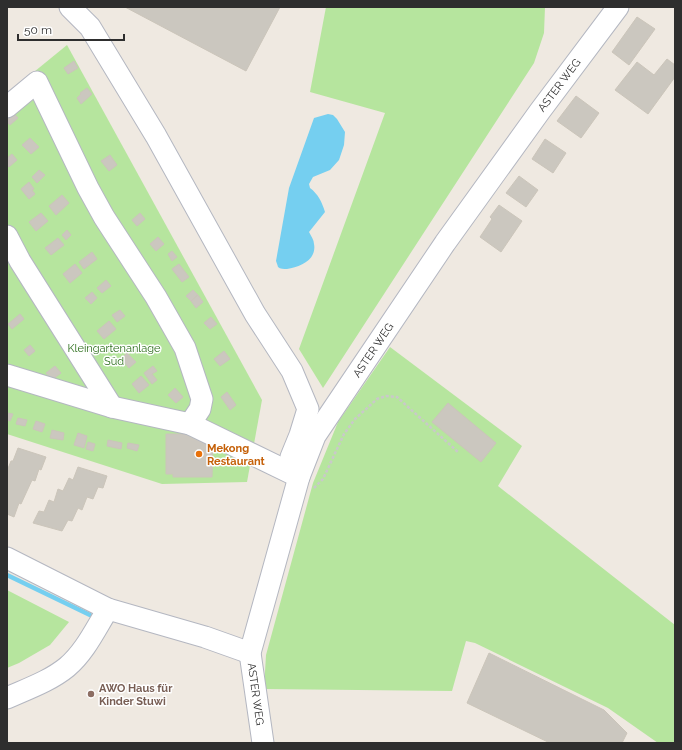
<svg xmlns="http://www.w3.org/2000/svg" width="682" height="750" font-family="Raleway,sans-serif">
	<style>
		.green { fill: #b6e59e }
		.water { fill: #75cff0 }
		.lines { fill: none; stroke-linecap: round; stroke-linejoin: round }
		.stream { stroke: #75cff0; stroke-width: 4.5 }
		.building { fill: #cbc7bf; stroke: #cbc5ba }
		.minor-casing { stroke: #b4b7c1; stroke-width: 23 }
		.path { stroke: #c9c9c9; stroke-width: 2.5; stroke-dasharray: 3 2; stroke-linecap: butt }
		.minor { stroke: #fff; stroke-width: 21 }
		.food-dot { fill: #e8710a; stroke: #fff; stroke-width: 1.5 }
		.education-dot { fill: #8d6e63; stroke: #fff; stroke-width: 1.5 }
		.labels { text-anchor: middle; stroke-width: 3; stroke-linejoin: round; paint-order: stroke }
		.street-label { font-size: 11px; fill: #2e2e2e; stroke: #fff }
		.park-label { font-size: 11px; fill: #2c6e1b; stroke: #fff }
		.food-label { font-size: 11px; font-weight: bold; fill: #c56008; stroke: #fff; text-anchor: start }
		.education-label { font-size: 11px; font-weight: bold; fill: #785e54; stroke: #fff; text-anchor: start }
	</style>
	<rect width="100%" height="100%" fill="#efe9e1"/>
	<g class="green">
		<path d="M326 7H545L544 33 534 63 323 388 299 349 385 113 310 92Z"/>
		<path d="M67 45 262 400 247 482 162 484 7 434V94Z"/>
		<path d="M390 347 522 446 498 486 675 625V743H658L608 708 475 643 466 641 452 691 264 689 266 655 313 483 338 422Z"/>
		<path d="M7 590 69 622 50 645 19 663 7 668Z"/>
	</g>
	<path class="water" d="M328 114 333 115 337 119 345 132 344 145 339 160 330 170 313 177 309 184 310 188C318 194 322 202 325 212L309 232C311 236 314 240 314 244 317 260 300 267 287 269 284 269 280 269 278 267 278 266 276 261 276 261L289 188 314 118Z"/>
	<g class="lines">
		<path class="stream" d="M7 575 90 615"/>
	</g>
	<g class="building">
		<path d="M125 7H280L246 71Z"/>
		<path d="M637 17 655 29 629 65 612 52Z"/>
		<path d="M667 59 675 65V77L648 114 615 90 637 62 654 75Z"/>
		<path d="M74 61 78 68 68 74 64 68Z"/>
		<path d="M87 88 92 94 81 104 77 98 81 94 80 93Z"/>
		<path d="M576 96 599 113 581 138 557 121Z"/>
		<path d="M11 110 18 118 10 125 7 122V114Z"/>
		<path d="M30 138 39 147 31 154 22 145Z"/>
		<path d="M545 139 566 153 553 173 532 159Z"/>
		<path d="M12 154 17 160 9 167 7 165V158Z"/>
		<path d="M110 155 117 165 109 171 101 161Z"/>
		<path d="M39 170 45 175 37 183 32 177Z"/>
		<path d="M519 176 538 190 526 207 506 193Z"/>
		<path d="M29 182 34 189 32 190 35 194 29 199 21 189Z"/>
		<path d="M62 195 69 203 56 215 49 206Z"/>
		<path d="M499 205 522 221 501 252 480 237 492 219 490 217Z"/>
		<path d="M41 213 48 221 36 231 29 222Z"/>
		<path d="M140 213 145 219 137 226 132 220Z"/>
		<path d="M67 230 71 235 66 240 62 235Z"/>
		<path d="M158 237 164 244 156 251 150 244Z"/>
		<path d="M58 238 64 245 51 255 45 248Z"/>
		<path d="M172 251 177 257 172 261 168 254Z"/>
		<path d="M92 252 97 259 84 269 79 262Z"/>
		<path d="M75 264 82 273 70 283 63 274Z"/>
		<path d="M179 264 189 277 182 282 172 269Z"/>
		<path d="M106 280 111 286 102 293 97 288Z"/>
		<path d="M193 290 198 295 191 301 186 296Z"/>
		<path d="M92 292 97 298 91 304 85 298Z"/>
		<path d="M198 295 203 302 196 308 191 301Z"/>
		<path d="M120 310 125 316 117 322 112 315Z"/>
		<path d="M20 314 24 319 12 329 8 324Z"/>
		<path d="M211 317 217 324 210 329 204 323Z"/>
		<path d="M109 321 116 329 104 339 97 331Z"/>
		<path d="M30 345 35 351 29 356 24 350Z"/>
		<path d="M224 351 230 359 220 366 214 359Z"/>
		<path d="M127 353 136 362 129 368 121 359Z"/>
		<path d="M55 366 61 373 52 380 46 373Z"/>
		<path d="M153 366 157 371 152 374 157 380 152 384 144 373Z"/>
		<path d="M141 376 149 385 139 393 132 384Z"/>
		<path d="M175 388 183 397 176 403 168 395Z"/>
		<path d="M227 392 236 405 230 410 221 397Z"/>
		<path d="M448 403 496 443 481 462 432 422Z"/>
		<path d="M7 413 13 414 10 421 7 420Z"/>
		<path d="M18 418 27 420 25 426 16 424Z"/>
		<path d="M36 421 45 424 42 432 33 429Z"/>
		<path d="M52 430 64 433 63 440 50 438Z"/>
		<path d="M78 433 87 436 84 448 74 445Z"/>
		<path d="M166 434H198L213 441 212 477H173V474H166Z"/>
		<path d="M108 440 122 443 121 449 107 446Z"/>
		<path d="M88 442 95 444 93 451 86 449Z"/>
		<path d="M128 443 139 445 137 451 127 448Z"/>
		<path d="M18 448 46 457 41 470 39 469 35 481 32 480 21 504 19 503 14 517 7 514V471L11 461H13Z"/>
		<path d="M78 467 107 476 103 488 98 487 93 499 87 497 82 510 78 508 72 521 68 520 62 531 33 523 39 511 44 512 49 500 54 502 58 489 63 491 69 478 73 480Z"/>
		<path d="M489 653 604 710 627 733 622 743H550L467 703Z"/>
	</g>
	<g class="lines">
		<defs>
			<g id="minor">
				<path d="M70 7 90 27 156 136 255 314 292 371 308 409 300 435 291 457"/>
				<path d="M7 107 37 82 88 188 104 217 156 297 185 348 202 399 200 409 190 424"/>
				<path d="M7 236 20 261 112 407"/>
				<path d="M7 375 112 407 190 424 299 477"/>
				<path d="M7 558 108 609 205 637 250 653"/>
				<path d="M7 698C27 689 50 681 67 667 85 652 96 628 108 609"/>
				<path d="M263 743 250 653 299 477 315 436 445 243 540 111 618 7"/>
			</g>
		</defs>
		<use href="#minor" class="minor-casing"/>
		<path class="path" d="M314 488 323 479 344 434 355 419 377 399 386 396 397 397 458 452"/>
		<use href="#minor" class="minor"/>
	</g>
	<circle class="food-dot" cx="199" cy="454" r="4"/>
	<circle class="education-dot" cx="91" cy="694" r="4"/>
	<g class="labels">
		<g class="street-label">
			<text transform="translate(559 85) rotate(-53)" y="4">ASTER WEG</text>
			<text transform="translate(373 350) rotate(-56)" y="4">ASTER WEG</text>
			<text transform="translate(256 694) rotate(82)" y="4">ASTER WEG</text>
		</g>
		<g class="park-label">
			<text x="114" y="352">Kleingartenanlage<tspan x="114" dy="13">Süd</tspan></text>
		</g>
		<g class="food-label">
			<text x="207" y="452">Mekong<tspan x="207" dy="13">Restaurant</tspan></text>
		</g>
		<g class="education-label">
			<text x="99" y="692">AWO Haus für<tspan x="99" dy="13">Kinder Stuwi</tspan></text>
		</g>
	</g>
	<rect width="682" height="750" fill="none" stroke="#2e2e2e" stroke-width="16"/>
	<path d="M18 34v6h106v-6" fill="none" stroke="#2e2e2e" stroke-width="2"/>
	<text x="24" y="34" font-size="12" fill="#2e2e2e" stroke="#ffffff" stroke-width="3" paint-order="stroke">50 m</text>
</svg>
